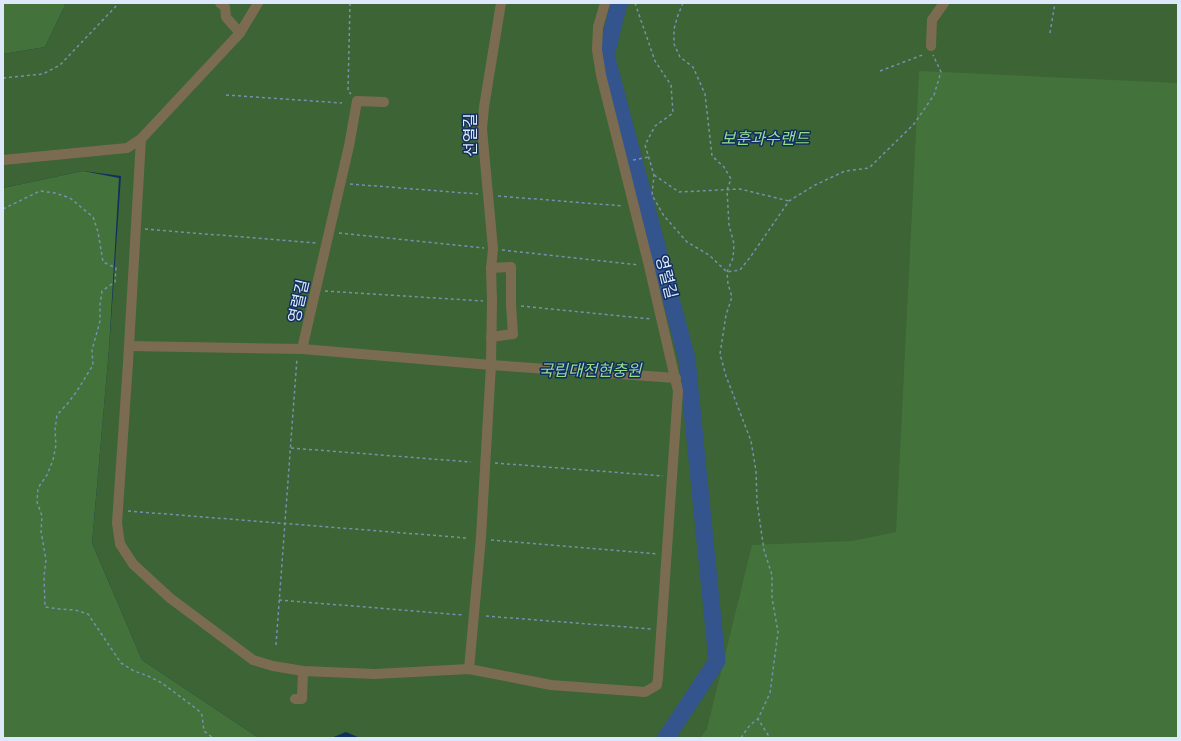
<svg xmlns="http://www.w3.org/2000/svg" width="1181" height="741" font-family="'Zilla Slab','Noto Sans KR',serif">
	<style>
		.green { fill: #3c6435 }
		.forest { fill: #43733a }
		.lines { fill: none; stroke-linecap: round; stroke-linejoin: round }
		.river { stroke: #34548d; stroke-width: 17 }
		.path { stroke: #7a8eb0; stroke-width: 1.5; stroke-dasharray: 3 3; stroke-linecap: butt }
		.minor { stroke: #7b6c51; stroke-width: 10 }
		.labels { text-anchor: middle; stroke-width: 3; stroke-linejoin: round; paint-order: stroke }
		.street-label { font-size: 16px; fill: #dde8fb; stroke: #112e61 }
		.park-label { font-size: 16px; font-style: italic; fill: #97dc8b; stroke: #112e61 }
	</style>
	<rect width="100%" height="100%" fill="#112e61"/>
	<path class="green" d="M66 3H1178V738H360L346 732 331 738H259L142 660 92 543 109 349 121 176 83 171 3 188V54L45 47Z"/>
	<g class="forest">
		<path d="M3 3H66L45 47 3 54Z"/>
		<path d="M919 71 1178 83V738H700L707 729 752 545 852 541 896 532Z"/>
		<path d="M83 171 119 178 109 349 92 543 142 660 259 738H3V188Z"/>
	</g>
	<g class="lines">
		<path class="river" d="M619 3 606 55 687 359 717 661 666 738"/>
		<g class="path">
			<path d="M350 3 348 91 351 94"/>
			<path d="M635 3 655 61 671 85 673 113 655 126 645 145 654 175 652 195 664 216 687 242 709 255 727 272 740 270 751 256 789 201 815 185 845 171 869 168 914 124 934 95 941 72 933 55"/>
			<path d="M683 3 678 15 674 29V44L680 57 693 67 705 94 712 156 724 167 731 179 727 190 729 225 734 244 733 258 727 272 728 284 732 297 726 315 720 354 726 376 751 441 756 471 757 502 764 550 772 575V598L778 632 770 693 758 719 770 738"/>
			<path d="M1050 33 1055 3"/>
			<path d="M880 71 925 54"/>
			<path d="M3 78 43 74 60 65 119 3"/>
			<path d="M226 95 342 103"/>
			<path d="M633 160 649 157"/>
			<path d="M654 175 679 192 740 189 789 201"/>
			<path d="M350 184 478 194"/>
			<path d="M498 196 623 206"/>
			<path d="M3 209 40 191 55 193 70 198 93 217 98 232 103 262 116 268 115 282 102 291 100 305V321L92 350 93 365 77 391 68 403 57 415 55 430 56 445 53 460 47 475 38 488 37 502 42 516 41 531 46 560 44 576 45 607 60 609 75 610 88 614 121 663 134 671 148 676 162 683 198 710 202 715 204 731 213 738"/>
			<path d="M145 229 316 243"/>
			<path d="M339 233 484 248"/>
			<path d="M502 250 639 265"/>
			<path d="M325 291 483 301"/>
			<path d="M521 306 651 319"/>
			<path d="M291 448 471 462"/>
			<path d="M495 463 663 476"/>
			<path d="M128 511 467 538"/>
			<path d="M491 540 657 554"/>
			<path d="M279 600 463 615"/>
			<path d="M486 616 652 629"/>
			<path d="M276 645 297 358"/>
			<path d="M741 738C746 730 750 724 758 719"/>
		</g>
		<g class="minor">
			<path d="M220 3 225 7 226 17 240 33"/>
			<path d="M931 46 932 20 944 3"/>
			<path d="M384 102 357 101 349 146 302 349 491 365 676 378"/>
			<path d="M141 139 128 363 117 523 120 544 133 564 170 598 253 660 273 666 303 671 375 674 469 669 551 685 645 692 657 685 658 678 678 391 649 266 601 75 597 50 598 27 605 3"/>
			<path d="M3 160 127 148 141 139 240 33 258 3"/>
			<path d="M491 268 511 267V305L513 334 491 337"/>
			<path d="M129 346 302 349"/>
			<path d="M469 669 481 537 491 365 492 301 491 268 493 249 482 129 484 107 501 3"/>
			<path d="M295 699H302L303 671"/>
		</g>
	</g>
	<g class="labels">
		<g class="street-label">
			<text transform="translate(470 135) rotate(-90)" y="6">선열길</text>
			<text transform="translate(667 277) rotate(76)" y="6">영렬길</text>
			<text transform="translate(298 301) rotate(-77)" y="6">영렬길</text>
		</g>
		<g class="park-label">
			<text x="765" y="144">보훈과수랜드</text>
			<text x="590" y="376">국립대전현충원</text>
		</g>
	</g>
	<rect width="1181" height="741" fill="none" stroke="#dde8fb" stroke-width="8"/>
</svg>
